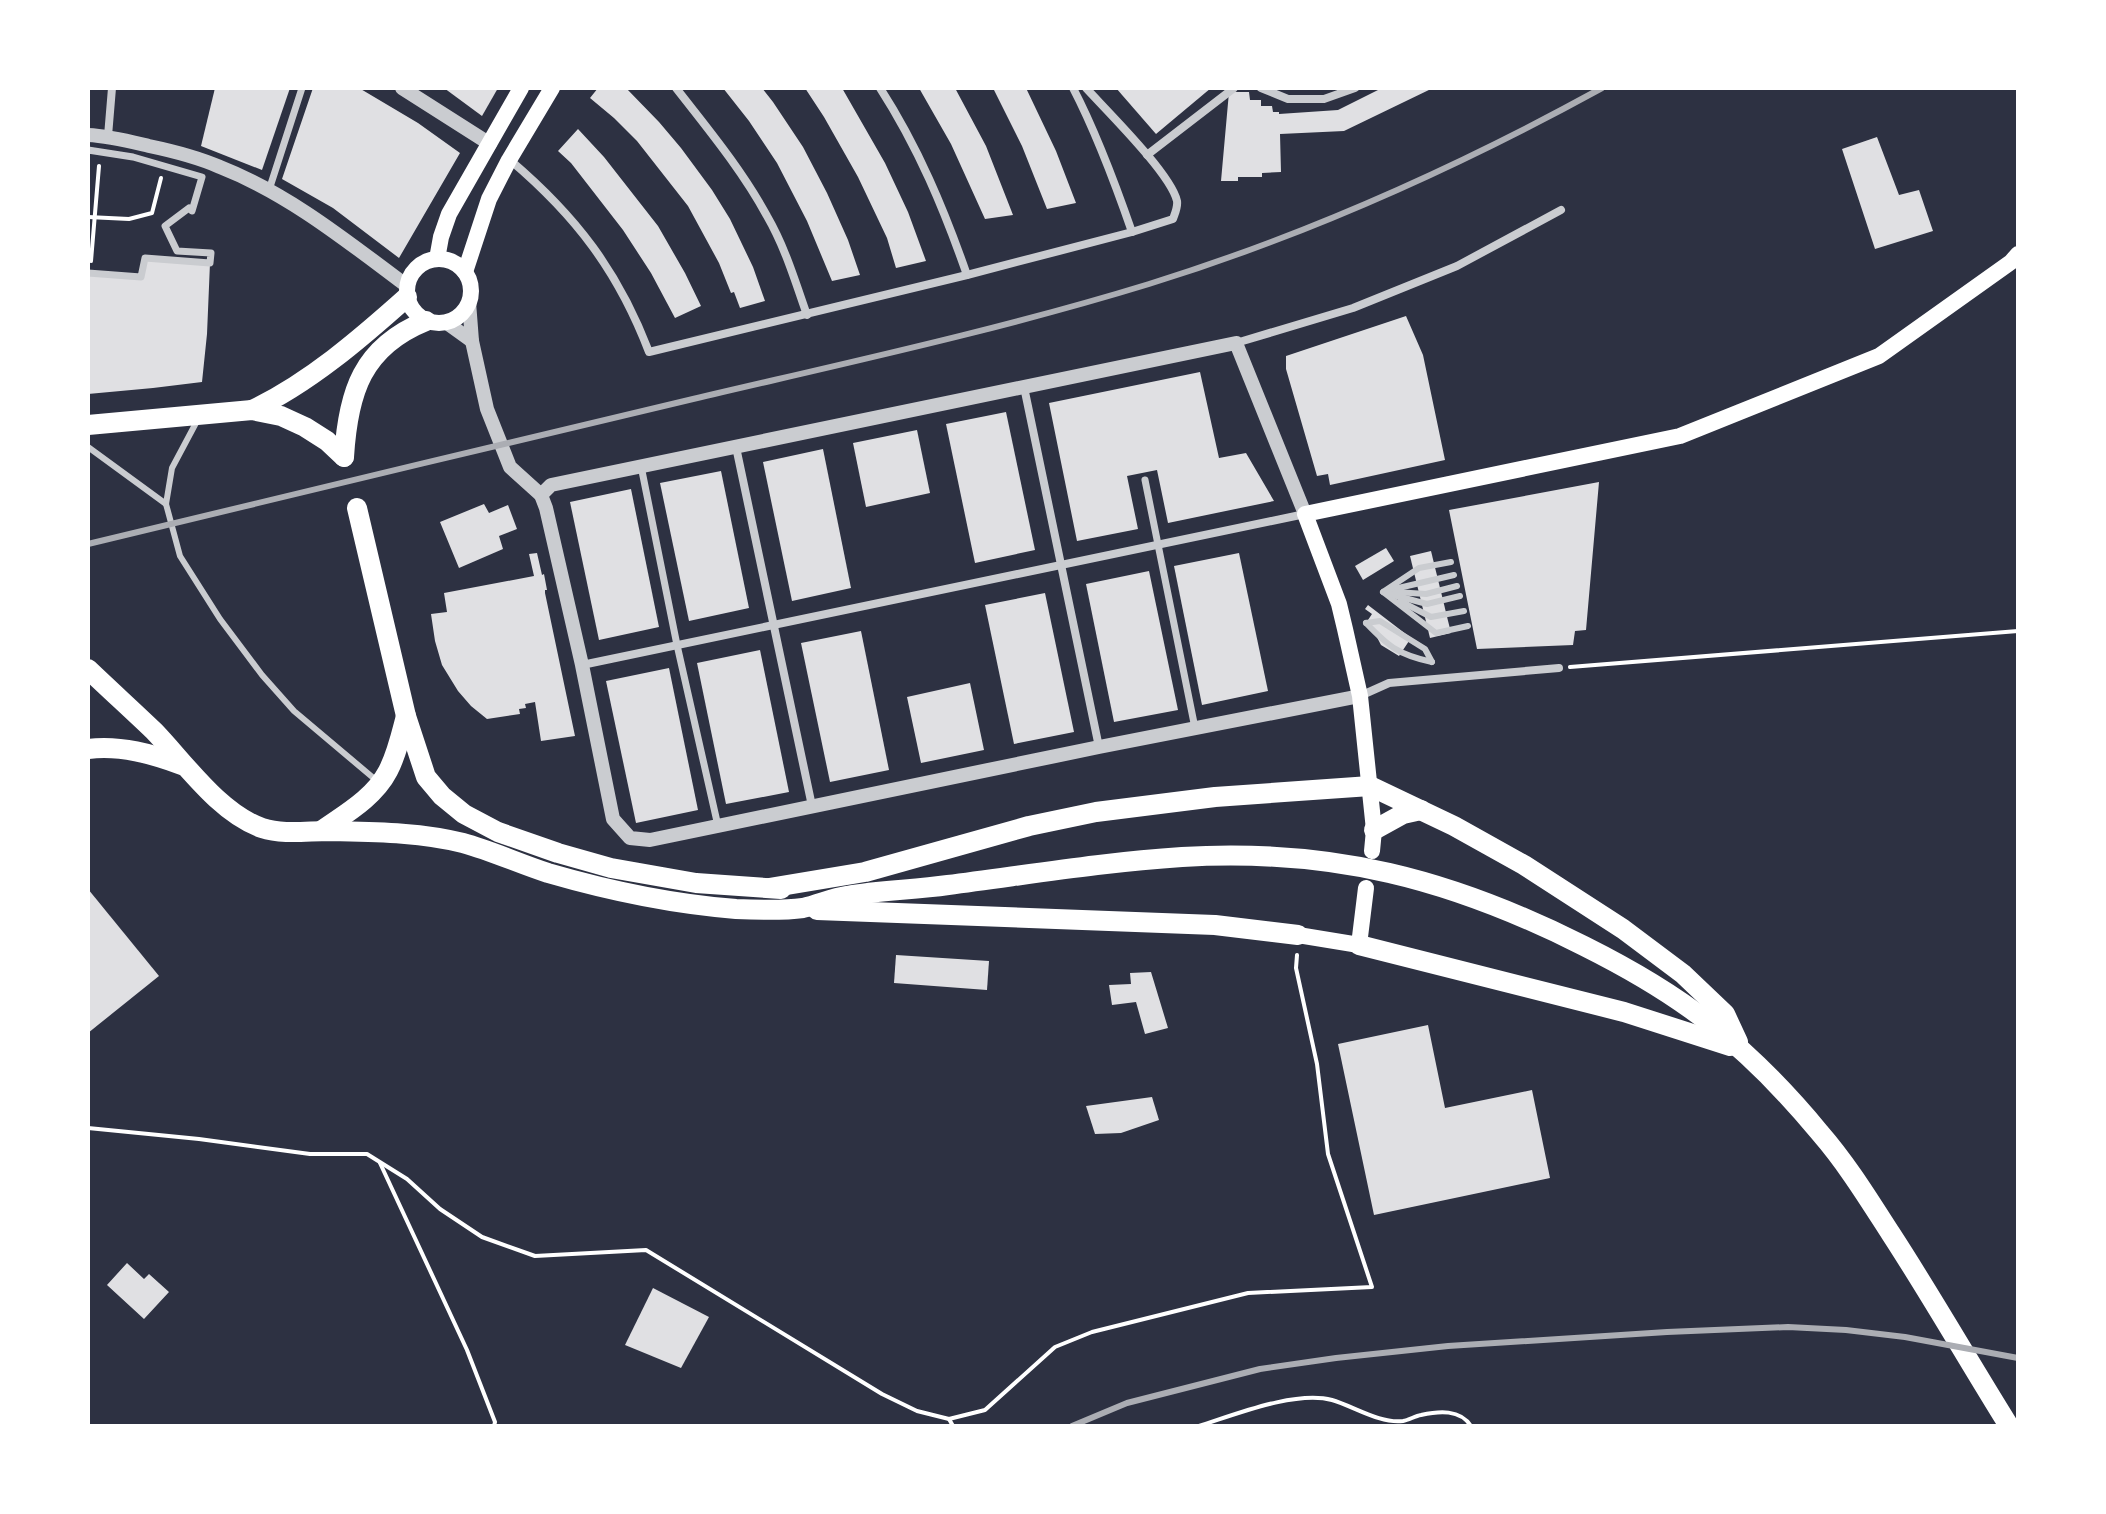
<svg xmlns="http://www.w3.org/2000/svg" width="2106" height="1514" font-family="'Open Sans',sans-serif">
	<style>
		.building { fill: #e0e0e3 }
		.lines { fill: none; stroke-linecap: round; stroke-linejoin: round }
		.path { stroke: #fff; stroke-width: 4 }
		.service { stroke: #caccd0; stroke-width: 6 }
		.pedestrian { stroke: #caccd0; stroke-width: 7 }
		.minor { stroke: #caccd0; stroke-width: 8 }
		.tertiary { stroke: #caccd0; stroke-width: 14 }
		.secondary { stroke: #fff; stroke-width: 16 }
		.primary { stroke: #fff; stroke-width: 20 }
		.rail { stroke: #abadb3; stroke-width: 6 }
	</style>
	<rect width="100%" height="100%" fill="#2d3142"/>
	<g class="building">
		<path d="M215 88H290L262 170 201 146Z"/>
		<path d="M313 88H359L418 123 460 153 399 258 333 208 282 179Z"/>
		<path d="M444 88H498L482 116Z"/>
		<path d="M598 88H626L659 122 681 148 712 190 730 219 753 267 765 301 740 308 734 292 731 293 719 263 688 206 637 141 614 118 590 98Z"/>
		<path d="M723 88H762L773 102 803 147 827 193 848 240 860 275 832 281 807 221 777 163 749 121Z"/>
		<path d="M805 88H842L885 163 908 212 926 261 896 268 887 238 858 177 824 117Z"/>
		<path d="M919 88H955L986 146 1013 215 985 219 951 144Z"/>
		<path d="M993 88H1026L1056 151 1076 203 1047 209 1022 146Z"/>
		<path d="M1116 88H1211L1156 134Z"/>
		<path d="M1382 88H1433L1344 131 1280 134 1281 172 1262 173V177H1238V181H1221L1229 92H1249L1250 100H1261V106H1272L1273 112H1279V114L1338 110Z"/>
		<path d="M578 129 604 157 658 226 685 273 701 306 675 318 651 273 623 230 571 163 558 151Z"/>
		<path d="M1877 137 1899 195 1919 190 1933 231 1875 249 1842 149Z"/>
		<path d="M145 258 210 263 207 334 202 382 153 388 88 394V273L141 277Z"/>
		<path d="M1406 316 1423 355 1445 460 1330 485 1328 474 1317 476 1286 369V356Z"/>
		<path d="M1200 372 1219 458 1246 453 1274 501 1168 523 1157 470 1127 476 1138 529 1077 541 1049 403Z"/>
		<path d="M1006 412 1035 550 975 563 946 424Z"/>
		<path d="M917 430 930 493 866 507 853 443Z"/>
		<path d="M823 449 851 588 792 601 763 462Z"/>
		<path d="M721 471 749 608 689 621 660 483Z"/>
		<path d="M1599 482 1586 630 1575 631 1573 645 1477 649 1449 510Z"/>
		<path d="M631 489 659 627 599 640 570 502Z"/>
		<path d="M484 504 489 513 508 505 517 529 499 536 503 549 459 568 440 522Z"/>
		<path d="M1386 548 1394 561 1363 580 1355 566Z"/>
		<path d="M1431 551 1451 633 1430 638 1410 556Z"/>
		<path d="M537 553 542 575 544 574 547 590H545V593L575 736 541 741 535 702 525 704 526 708 519 709 520 714 487 719 471 706 458 691 442 665 435 641 431 614 447 612 444 593 534 576 529 554Z"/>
		<path d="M1239 553 1268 691 1202 705 1174 566Z"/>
		<path d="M1149 571 1178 710 1114 722 1086 584Z"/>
		<path d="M1045 593 1074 732 1014 744 985 605Z"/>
		<path d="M1368 605 1411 638 1399 656 1381 645 1368 620 1372 614 1365 609Z"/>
		<path d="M861 631 889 770 830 782 801 643Z"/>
		<path d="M760 650 789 792 726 804 697 663Z"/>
		<path d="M669 668 698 810 636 823 606 681Z"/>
		<path d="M970 683 984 750 921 763 907 697Z"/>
		<path d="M88 889 159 976 88 1033Z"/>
		<path d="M896 955 989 961 987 990 894 983Z"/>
		<path d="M1151 972 1168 1028 1145 1034 1136 1002 1112 1005 1109 985 1131 984 1130 973Z"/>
		<path d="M1428 1025 1445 1108 1532 1090 1550 1178 1374 1215 1338 1044Z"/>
		<path d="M1152 1097 1159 1120 1121 1133 1095 1134 1086 1106Z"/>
		<path d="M127 1263 144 1279 149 1274 169 1292 144 1319 107 1285Z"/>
		<path d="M653 1288 709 1317 681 1368 625 1345Z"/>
	</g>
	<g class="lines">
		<g class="path">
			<path d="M88 217 129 219 152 213 161 178"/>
			<path d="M91 261 99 166"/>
			<path d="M1570 667 2018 631"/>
			<path d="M88 1128 199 1139 310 1154H367L407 1179 440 1209 482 1237 535 1256 646 1250 882 1394 917 1411 949 1419 985 1410 1055 1347 1092 1332 1248 1293 1372 1287 1328 1154 1317 1064 1296 968 1297 955"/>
			<path d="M380 1163 467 1350 495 1422 494 1426"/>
			<path d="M949 1419 953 1426"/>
			<path d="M1199 1426C1234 1415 1296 1390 1332 1400 1353 1406 1380 1424 1403 1421 1409 1420 1415 1416 1421 1415 1439 1411 1460 1409 1471 1426"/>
		</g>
		<g class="service">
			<path d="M197 421 172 468 166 504 180 556 220 619 262 675 294 711 377 781"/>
			<path d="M88 447 166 504"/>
			<path d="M1390 590 1454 575"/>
			<path d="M1383 592 1436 633 1468 626"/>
			<path d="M1383 592 1419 568 1451 562"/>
			<path d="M1395 592 1426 594 1457 586"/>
			<path d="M1386 593 1427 604 1460 596"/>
			<path d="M1400 601 1431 617 1464 611"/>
			<path d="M1366 623 1380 621 1425 649 1432 662"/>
			<path d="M1366 623C1389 647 1399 655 1432 662"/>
		</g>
		<g class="pedestrian">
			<path d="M88 150 133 157 202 177 192 211 189 208 165 226 177 251 211 253 210 263 145 258 141 277 88 273"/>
			<path d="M269 190 302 88"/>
			<path d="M641 466 677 645 718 826"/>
			<path d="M1145 480 1195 728"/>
		</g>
		<g class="minor">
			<path d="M676 88C708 129 742 170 767 216 785 247 795 281 807 315"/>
			<path d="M880 88C918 147 944 209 967 275"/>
			<path d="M1073 88C1097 134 1115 183 1132 232"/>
			<path d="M1261 88 1288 99H1324L1355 88"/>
			<path d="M108 136 112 88"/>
			<path d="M1147 155 1234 88"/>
			<path d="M510 160C576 216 618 271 649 352L967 275 1132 232 1173 219C1175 213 1178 207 1177 201 1171 174 1107 111 1086 88"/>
			<path d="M1236 343 1353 308 1457 266 1561 210"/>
			<path d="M1024 387 1099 747"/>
			<path d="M736 447 812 806"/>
			<path d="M582 665 1305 514"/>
			<path d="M1360 696 1389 683 1559 668"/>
		</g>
		<g class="tertiary">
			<path d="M402 88 490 144"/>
			<path d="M88 135C109 136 128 141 149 146 173 151 197 157 220 167 289 194 348 242 407 286"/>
			<path d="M469 302 472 341 487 409 510 467 541 495 546 508 582 665 613 819 630 838 650 840 1099 747 1360 696"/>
			<path d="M447 323 472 341"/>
			<path d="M541 495 551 485 1236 343 1305 514"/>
		</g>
		<g class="secondary">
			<circle cx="439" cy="291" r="32"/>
			<path d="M437 259 441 237 449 214 521 88"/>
			<path d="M465 272 489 199 509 160 552 88"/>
			<path d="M1372 851 1374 830 1360 696 1345 629 1339 604 1305 514 1680 436 1879 356 2011 262 2018 254"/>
			<path d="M1298 935 1359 945 1366 888"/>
		</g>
		<g class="primary">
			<path d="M252 410C309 383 360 339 407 297"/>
			<path d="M88 425 252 410 281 416 305 427 327 441 344 457"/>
			<path d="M344 457C348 392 362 347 426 321"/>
			<path d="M357 508 406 716 426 777 442 796 464 814 498 832 558 853 611 868 696 883 781 889"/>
			<path d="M88 669C110 690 132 710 154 731 184 762 219 813 262 828 283 835 307 831 329 831 373 832 420 832 463 843 492 851 520 864 548 873 610 891 672 904 736 909 757 910 782 911 803 908 818 905 832 898 847 896 880 890 914 890 948 885 1026 875 1104 862 1182 857 1332 848 1451 879 1584 946 1628 968 1670 992 1708 1022 1749 1054 1787 1093 1820 1133 1847 1164 1869 1200 1891 1234 1932 1297 1969 1362 2009 1426"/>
			<path d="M88 749C121 745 152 754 182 765"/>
			<path d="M1374 830 1403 814 1421 810"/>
			<path d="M321 831C345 814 374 798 388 771 397 754 401 735 406 716"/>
			<path d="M769 888 865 872 1029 826 1096 812 1215 797 1370 786 1454 826 1524 865 1623 929 1683 974 1725 1014 1738 1042"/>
			<path d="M817 910 1215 925 1298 935"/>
			<path d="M1359 945 1624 1012 1730 1046"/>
		</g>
		<g class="rail">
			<path d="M88 544C290 495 491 447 693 399 846 363 999 330 1149 284 1307 235 1458 167 1602 88"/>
			<path d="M1072 1426 1127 1403 1260 1369 1336 1358 1448 1346 1667 1332 1788 1327 1846 1330 1905 1337 2018 1358"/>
		</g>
	</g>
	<rect width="2106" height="1514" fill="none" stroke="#ffffff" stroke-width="180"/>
</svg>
